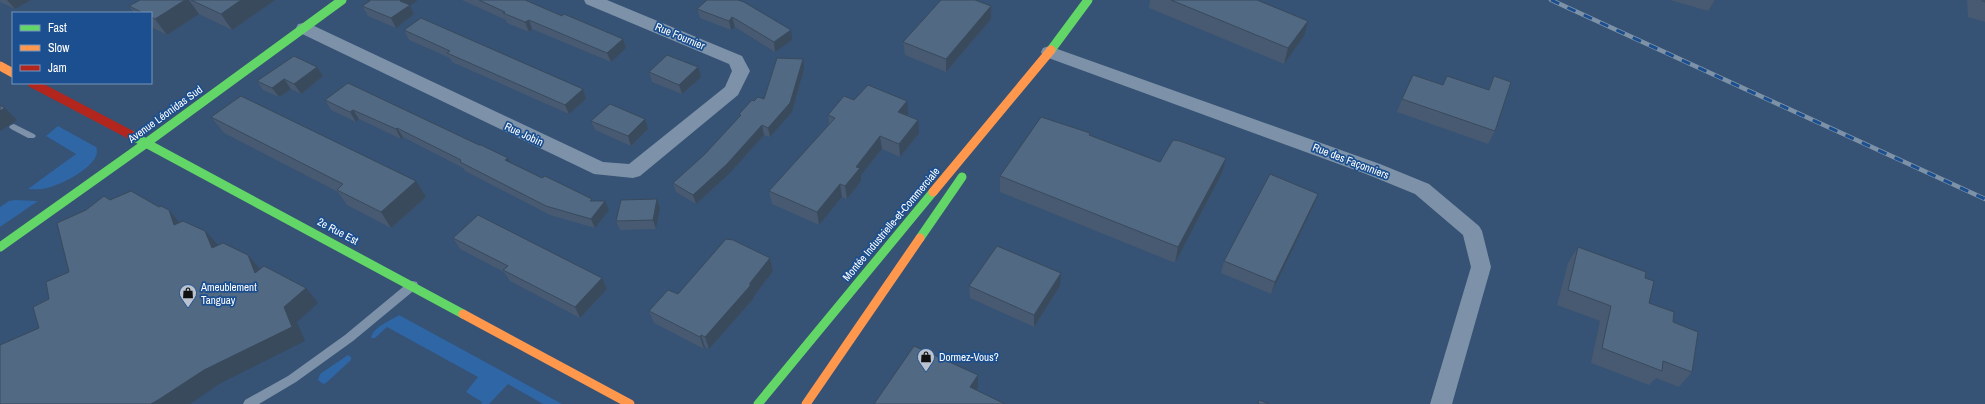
<svg xmlns="http://www.w3.org/2000/svg" width="1985" height="404" font-family="'Archivo Narrow',sans-serif">
	<style>
		.green { fill: #2f66a5 }
		.lines { fill: none; stroke-linecap: round; stroke-linejoin: round }
		.lane { fill: #7d92a8; fill-rule: evenodd }
		.street { fill: #7d92a8; fill-rule: evenodd }
		.fast { stroke: #63d668; stroke-width: 9 }
		.slow { stroke: #ff974d; stroke-width: 9 }
		.jam { stroke: #b3261e; stroke-width: 9 }
		.rail-casing { stroke: #7e92a7; stroke-width: 4.5 }
		.rail { stroke: #1b4f8f; stroke-width: 3; stroke-dasharray: 9; stroke-linecap: butt }
		.wall { fill: #475a72 }
		.shaded-wall { fill: #394a5c }
		.building { fill: #526984; stroke: #394a5c }
		.labels { text-anchor: middle; stroke-width: 3.5; stroke-linejoin: round; paint-order: stroke }
		.street-label { font-size: 11px; fill: #fff; stroke: #1b4f8f }
		.poi-label { font-size: 11px; fill: #fff; stroke: #1b4f8f; text-anchor: start }
	</style>
	<rect width="100%" height="100%" fill="#365274"/>
	<g class="green">
		<path d="M58 126 96 147C104 164 61 185 47 188 41 190 34 189 28 189L76 154 46 136Z"/>
		<path d="M15 200 38 201 0 227V207L9 201Z"/>
		<path d="M399 315 562 404H543L508 384 489 404H481L482 402 466 392 478 377 387 327 375 338H371C373 327 390 321 399 315Z"/>
		<path d="M348 355 351 357V360L326 383 323 384 318 380 320 374Z"/>
	</g>
	<g class="lines">
		<g class="lane">
			<path d="M14 124 34 134 36 136 34 138H28L11 129 9 127 11 125Z"/>
			<path d="M413 281 417 282 418 285 417 288 353 341 296 382 259 404H243L245 400 288 376 345 335 409 282Z"/>
		</g>
		<g class="street">
			<path d="M584 0H607L742 56 750 71 738 95 640 176 633 178 594 174 298 32 296 28 298 24 304 23 310 24 603 162 629 164 725 87 732 71 729 64 586 4Z"/>
			<path d="M1049 46 1380 164 1429 184 1479 226 1482 231 1491 267 1452 404H1430L1471 267 1463 235 1415 194 1366 174 1043 56 1041 52 1043 48Z"/>
		</g>
		<g class="fast">
			<path d="M1051 50 1088 0"/>
			<path d="M131 135 463 314"/>
			<path d="M920 238 962 177"/>
			<path d="M0 247 145 144 342 0"/>
			<path d="M758 404 933 192"/>
		</g>
		<g class="slow">
			<path d="M0 66 13 73"/>
			<path d="M933 192 1051 50"/>
			<path d="M463 314 630 404"/>
			<path d="M806 404 920 238"/>
		</g>
		<path class="jam" d="M32 83 131 135"/>
		<defs>
			<path id="rail" d="M1551 0 1985 199"/>
		</defs>
		<use href="#rail" class="rail-casing"/>
		<use href="#rail" class="rail"/>
	</g>
	<g class="wall">
		<path d="M0 0H31L15 9 0 2Z"/>
		<path d="M140 0H275L232 30 199 14 167 35 151 27V13H134L129 6Z"/>
		<path d="M367 0H418L410 6 414 14 396 28 368 16 362 6 368 2Z"/>
		<path d="M462 0H525L562 16 623 39 626 48 611 62 532 29 529 32 507 23 506 20Z"/>
		<path d="M707 0 792 40 775 52 735 27 731 30 700 18 697 9Z"/>
		<path d="M1150 0H1257L1304 36 1284 64 1149 8Z"/>
		<path d="M1670 0H1714V2L1708 11Z"/>
		<path d="M1967 0H1985V22L1968 17Z"/>
		<path d="M991 6V19L946 72 905 55 903 42Z"/>
		<path d="M404 30 583 89 586 99 569 114 452 62 450 58 409 40Z"/>
		<path d="M317 67 323 76 301 94 291 89 279 97 263 90 257 81Z"/>
		<path d="M698 67 701 77 682 94 652 82 649 72Z"/>
		<path d="M804 69 792 112 770 137 764 135 729 174 696 204 676 192 673 183 704 155 740 117 739 114 764 99Z"/>
		<path d="M1494 76 1495 131 1488 144 1397 112 1402 99 1443 85 1488 90Z"/>
		<path d="M325 100 510 163 593 201 609 210 595 228 550 215 465 171 463 168 403 137 401 139 359 119 356 122 331 110Z"/>
		<path d="M854 100 908 114 907 115 919 133 900 157 882 149 861 175V181L847 199 842 197 819 225 772 204 769 191 829 124 828 115Z"/>
		<path d="M211 117 426 197 391 228 347 205 338 192 224 133Z"/>
		<path d="M591 121 648 129 631 146 595 130Z"/>
		<path d="M1090 133V136L1160 162 1222 173 1175 263 1000 192V176Z"/>
		<path d="M657 199 660 208 656 229 620 230 616 221Z"/>
		<path d="M1313 207 1271 294 1221 273 1224 261Z"/>
		<path d="M453 238 602 278 607 289 580 318 510 281 504 272 460 249Z"/>
		<path d="M1578 247 1645 278 1649 303 1673 322 1692 372 1679 387 1656 378 1649 385 1591 363 1600 321 1557 305 1568 263Z"/>
		<path d="M770 258 773 271 754 296V298L709 349 705 347 704 349 654 323 649 311 678 294Z"/>
		<path d="M969 286H1060L1034 327 970 298Z"/>
	</g>
	<g class="shaded-wall">
		<path d="M7 0H31L15 9Z"/>
		<path d="M185 0H189L199 14 167 35 155 19Z"/>
		<path d="M241 0H275L232 30 221 14Z"/>
		<path d="M401 0H418L410 6 414 14 396 28 391 18Z"/>
		<path d="M991 6V19L946 72V59Z"/>
		<path d="M732 17 735 27 731 30 729 21Z"/>
		<path d="M529 20 532 29 529 32 525 22Z"/>
		<path d="M1308 21 1304 36 1284 64 1288 48Z"/>
		<path d="M791 30 792 40 775 52 774 42Z"/>
		<path d="M623 39 626 48 611 62 607 53Z"/>
		<path d="M803 59 804 69 792 112 770 137 768 128Z"/>
		<path d="M317 67 323 76 301 94 294 84Z"/>
		<path d="M698 67 701 77 682 94 679 85Z"/>
		<path d="M284 79 291 89 279 97 272 88Z"/>
		<path d="M583 89 586 99 569 114 565 105Z"/>
		<path d="M907 101 908 114 899 125 898 112Z"/>
		<path d="M5 108 17 120 0 131V111Z"/>
		<path d="M353 110 359 119 356 122 350 112Z"/>
		<path d="M645 119 648 129 631 146 628 136Z"/>
		<path d="M918 120 919 133 900 157 899 144Z"/>
		<path d="M762 125 764 135 729 174 696 204 693 195Z"/>
		<path d="M397 128 403 137 401 139 396 129Z"/>
		<path d="M880 136 882 149 861 175V181L847 199 845 186 856 167Z"/>
		<path d="M508 158 512 167 505 160Z"/>
		<path d="M1226 158 1222 173 1175 263 1178 247Z"/>
		<path d="M416 181 426 197 391 228 381 212Z"/>
		<path d="M840 184 842 197 819 225 817 212Z"/>
		<path d="M1318 194 1313 207 1271 294 1275 282Z"/>
		<path d="M657 199 660 208 656 229 653 220Z"/>
		<path d="M605 201 609 210 595 228 591 219Z"/>
		<path d="M169 210 182 226 174 225Z"/>
		<path d="M205 231 219 246 212 248Z"/>
		<path d="M248 255 261 270 255 273Z"/>
		<path d="M770 258 773 271 754 296V298L709 349 705 337 750 283Z"/>
		<path d="M1061 273 1060 286 1034 327V315Z"/>
		<path d="M602 278 607 289 580 318 575 307Z"/>
		<path d="M306 288 318 303 297 322 305 341 219 384 190 404H151L204 370 284 307Z"/>
		<path d="M701 335 705 347 704 349 700 337Z"/>
		<path d="M978 375V387L971 399 970 387Z"/>
	</g>
	<g class="building">
		<path d="M140 0H185L155 19 151 17V13H143L129 6Z"/>
		<path d="M191 0H241L221 14Z"/>
		<path d="M367 0H401L400 1 410 5 391 18 362 6 370 1Z"/>
		<path d="M479 0H525L562 16 564 14 623 39 607 53 529 20 525 22 503 13 505 12Z"/>
		<path d="M707 0H738L744 2 791 30 774 42 732 17 729 21 697 9Z"/>
		<path d="M941 0H975L991 6 946 59 903 42Z"/>
		<path d="M1171 0H1257L1308 21 1288 48Z"/>
		<path d="M1982 0H1985V2L1982 1Z"/>
		<path d="M421 18 583 89 565 105 447 53 450 51 404 30Z"/>
		<path d="M667 55 698 67 679 85 649 72Z"/>
		<path d="M294 56 317 67 294 84 284 79 272 88 257 81Z"/>
		<path d="M777 58 803 59 790 103 768 128 762 125 727 164 693 195 673 183 704 155 741 115 739 114 752 100 754 101 758 97 764 99Z"/>
		<path d="M1413 75 1443 85 1447 76 1489 90 1494 76 1511 82 1495 131 1402 99Z"/>
		<path d="M348 83 479 145H481L508 158 505 160 542 178 545 176 592 199 590 201H605L591 219 546 206 460 162 461 160 397 128 396 129 353 110 350 112 325 100Z"/>
		<path d="M868 85 907 101 898 112 918 120 899 144 880 136 856 167 860 168 845 186 840 184 817 212 769 191 835 118 828 115 844 96 854 100Z"/>
		<path d="M241 96 416 181 381 212 337 190 343 184 211 117Z"/>
		<path d="M610 104 645 119 628 136 591 121Z"/>
		<path d="M0 105 5 108 0 111Z"/>
		<path d="M1041 117 1090 133 1089 135 1160 162 1173 140 1180 141 1226 158 1178 247 1000 176Z"/>
		<path d="M1270 174 1318 194 1275 282 1224 261Z"/>
		<path d="M131 191 159 207 161 206 169 210 174 225 183 221 205 231 212 248 223 243 248 255 255 273 264 266 306 288 284 307 292 327 204 370 158 400 151 404H0V345L39 328 33 307 49 299 46 282 69 272 57 223 86 210 104 196 110 200Z"/>
		<path d="M657 199 653 220 616 221 621 200Z"/>
		<path d="M478 215 602 278 575 307 503 270 508 266 453 238Z"/>
		<path d="M726 239 733 240 770 258 750 283V286L705 337 701 335 700 337 649 311 668 290 678 294Z"/>
		<path d="M997 246 1061 273 1034 315 969 286Z"/>
		<path d="M1578 247 1646 272 1645 278 1654 281 1649 303 1674 312 1673 322 1698 332 1692 372 1663 361 1662 371 1602 348 1611 306 1568 290Z"/>
		<path d="M914 346 978 375 970 387 1005 404H874Z"/>
		<path d="M1259 400 1269 404H1258Z"/>
	</g>
	<defs>
		<symbol id="shop-pin" viewBox="-11 -11 22 30"><path d="M0 17L-7.5 6A9.5 9.5 0 1 1 7.5 6Z" fill="#b9c2ce" stroke="#1b4f8f"/><path d="M-5-2.5h2.3a2.7 3.5 0 0 1 5.4 0H5L5.5 6h-11ZM-1.5-2.5h3a1.5 2.3 0 0 0-3 0Z" fill="#111"/></symbol>
	</defs>
	<g fill-rule="evenodd">
		<use href="#shop-pin" x="178" y="283" width="20" height="27"/>
		<use href="#shop-pin" x="916" y="347" width="20" height="27"/>
	</g>
	<g class="labels">
		<g class="street-label">
			<text transform="translate(680 36) rotate(23)" y="4">Rue Fournier</text>
			<text transform="translate(165 114) rotate(-36)" y="4">Avenue Léonidas Sud</text>
			<text transform="translate(524 134) rotate(25)" y="4">Rue Jobin</text>
			<text transform="translate(1351 161) rotate(21)" y="4">Rue des Façonniers</text>
			<text transform="translate(891 224) rotate(-50)" y="4">Montée Industrielle-et-Commerciale</text>
			<text transform="translate(338 231) rotate(28)" y="4">2e Rue Est</text>
		</g>
		<g class="poi-label">
			<text x="201" y="291">Ameublement<tspan x="201" dy="13">Tanguay</tspan></text>
			<text x="939" y="361">Dormez-Vous?</text>
		</g>
	</g>
	<rect x="12" y="12" width="140" height="72" fill="#1b4f8f" stroke="#7695bc"/>
	<rect x="20" y="25" width="20" height="6" fill="#63d668" stroke="#7695bc"/>
	<text x="48" y="32" font-size="12" fill="#ffffff">Fast</text>
	<rect x="20" y="45" width="20" height="6" fill="#ff974d" stroke="#7695bc"/>
	<text x="48" y="52" font-size="12" fill="#ffffff">Slow</text>
	<rect x="20" y="65" width="20" height="6" fill="#b3261e" stroke="#7695bc"/>
	<text x="48" y="72" font-size="12" fill="#ffffff">Jam</text>
</svg>
